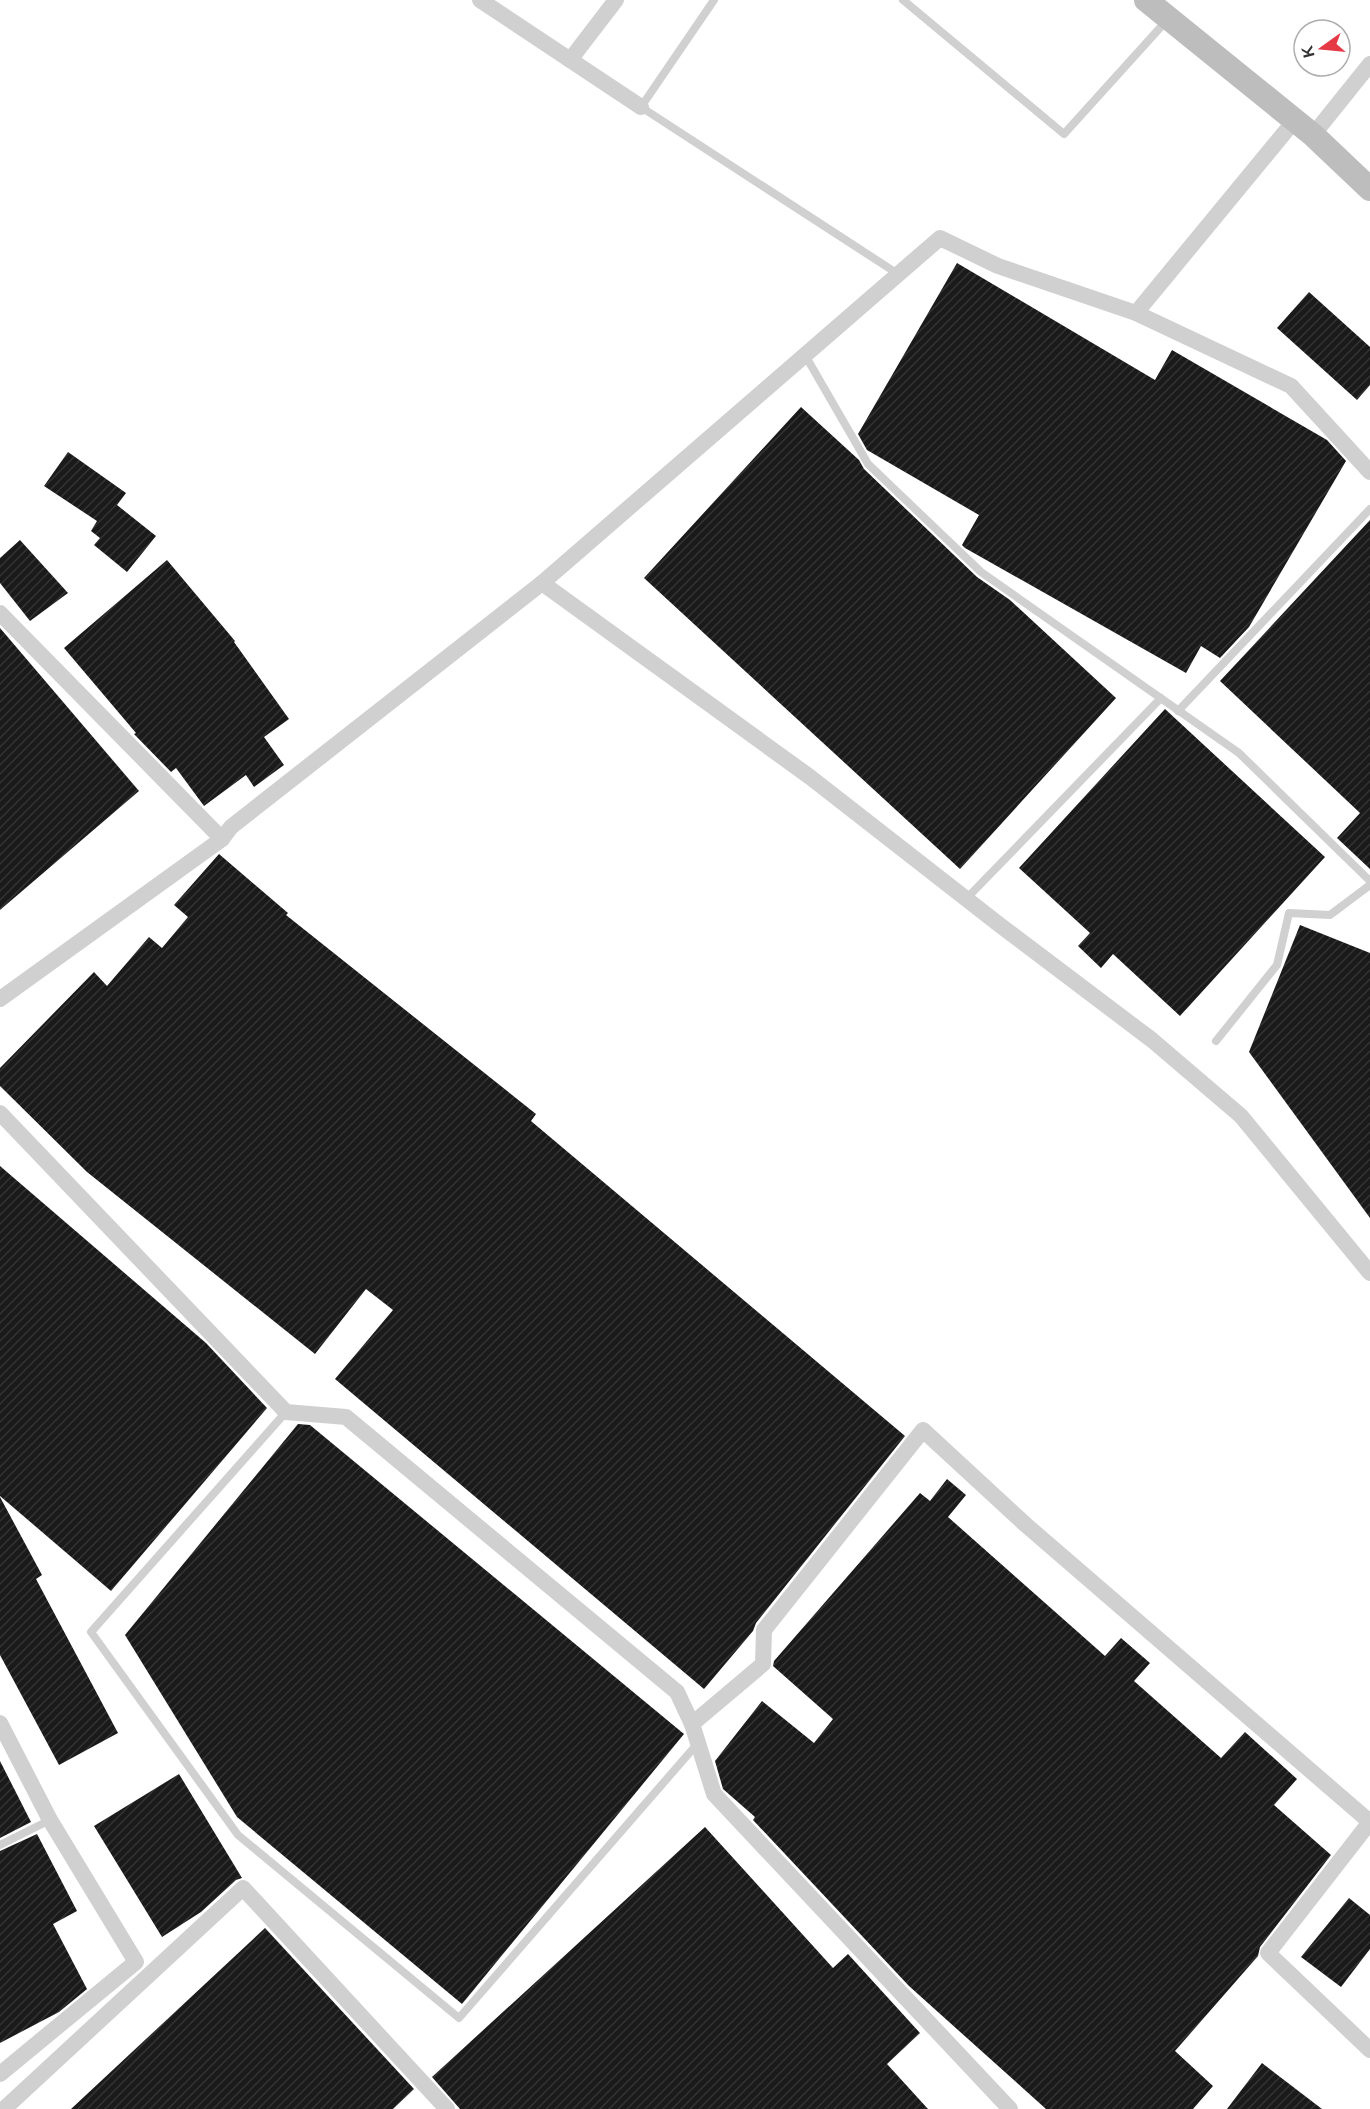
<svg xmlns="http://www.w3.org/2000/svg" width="1370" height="2109" font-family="Arial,sans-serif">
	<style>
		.building { fill: url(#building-hatch) }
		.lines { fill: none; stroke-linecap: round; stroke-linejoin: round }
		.lane { stroke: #d0d0d0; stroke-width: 8 }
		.street { stroke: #d0d0d0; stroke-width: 16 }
		.secondary { stroke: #bdbdbd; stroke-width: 24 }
	</style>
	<defs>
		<pattern id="building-hatch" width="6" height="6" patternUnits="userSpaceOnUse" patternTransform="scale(1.5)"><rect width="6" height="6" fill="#1a1a1a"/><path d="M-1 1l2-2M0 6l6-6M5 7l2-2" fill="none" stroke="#333"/></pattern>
	</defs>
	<rect width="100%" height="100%" fill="#fff"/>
	<g class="building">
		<path d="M957 263 1155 380 1172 350 1327 440 1346 461 1249 627 1220 658 1201 646 1186 673 965 548 962 545 979 515 867 450 858 434Z"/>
		<path d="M1309 292 1370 347V385L1357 400 1277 328Z"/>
		<path d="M801 407 859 460 864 469 977 577 1010 600 1116 698 960 869 644 578Z"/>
		<path d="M68 452 126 493 117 505 156 536 127 572 94 545 100 538 91 531 97 521 44 486Z"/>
		<path d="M1370 520V869L1337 838 1360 813 1220 681Z"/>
		<path d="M20 540 68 593 30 621 0 583V558Z"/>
		<path d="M167 560 235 641 234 642 289 719 264 737 284 765 254 787 246 775 204 806 176 768 171 772 134 734 136 733 64 648Z"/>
		<path d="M0 628 139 791 0 910Z"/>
		<path d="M1165 709 1325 857 1180 1016 1113 954 1101 968 1078 946 1090 933 1019 868Z"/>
		<path d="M219 854 288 913 286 915 536 1114 531 1121 905 1436 756 1623 753 1631 704 1689 335 1379 393 1310 366 1289 315 1354 87 1172 0 1086V1068L94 972 107 986 149 937 162 948 188 917 174 905Z"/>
		<path d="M1300 925 1370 953V1218L1249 1052Z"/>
		<path d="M0 1166 206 1343 267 1408 111 1591 0 1496Z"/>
		<path d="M298 1424 310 1425 684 1734 462 2004 237 1817 125 1635Z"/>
		<path d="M947 1479 966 1495 948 1517 1105 1656 1121 1638 1150 1663 1134 1681 1221 1758 1245 1732 1297 1779 1274 1805 1331 1855 1260 1947 1258 1956 1175 2051 1213 2086 1193 2109H1046L909 1986 753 1820 755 1817 723 1789 715 1761 762 1701 814 1743 833 1719 773 1666 774 1661 920 1493 930 1501Z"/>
		<path d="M0 1497 42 1575 36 1579 118 1733 59 1765 0 1655Z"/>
		<path d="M0 1761 31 1822 0 1838Z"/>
		<path d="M179 1774 242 1878 236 1880 201 1912 162 1937 94 1826Z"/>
		<path d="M705 1827 833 1968 848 1954 920 2033 887 2064 928 2109H460L432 2077Z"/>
		<path d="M37 1834 77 1911 53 1924 87 1989 59 2012 0 2043V1851Z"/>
		<path d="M1349 1898 1370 1915V1949L1341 1987 1301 1957Z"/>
		<path d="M265 1928 414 2089 393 2109H71Z"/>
		<path d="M1262 2063 1322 2109H1227Z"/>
	</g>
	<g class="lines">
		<g class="lane">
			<path d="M714 0 641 107 898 274"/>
			<path d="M903 0 1064 134 1168 19"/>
			<path d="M805 355 868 464 981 572 1239 753 1370 881"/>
			<path d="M1178 711 1370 509"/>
			<path d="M966 899 1161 698"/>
			<path d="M1216 1041 1277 965 1289 913 1330 915 1370 885"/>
			<path d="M286 1412 91 1632 238 1835 459 2018 698 1743"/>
			<path d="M0 1845 50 1820"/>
		</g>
		<g class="street">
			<path d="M480 0 641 107"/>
			<path d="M570 60 616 0"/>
			<path d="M1313 135 1370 64"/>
			<path d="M1136 313 1295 120"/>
			<path d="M542 583 810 777 1001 926 1152 1040 1241 1116 1370 1273"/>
			<path d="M0 613 222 839"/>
			<path d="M0 999 222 839 231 827 542 583 940 238 998 266 1136 313 1291 386 1370 472"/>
			<path d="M0 1113 286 1412 346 1417 677 1692 692 1724 763 1664 764 1630 923 1430 1026 1525 1370 1822"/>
			<path d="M0 1723 50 1820 136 1962 0 2074"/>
			<path d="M692 1724 714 1794 1010 2109"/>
			<path d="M1370 1822 1268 1953 1370 2050"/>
			<path d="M4 2109 243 1888 447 2109"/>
		</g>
		<path class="secondary" d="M1146 0 1313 135 1370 189"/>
	</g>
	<g transform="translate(1322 48) rotate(255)"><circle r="28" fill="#ffffff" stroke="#adadad" stroke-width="1.5"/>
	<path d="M0-4.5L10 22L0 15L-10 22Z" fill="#e63946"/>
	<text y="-9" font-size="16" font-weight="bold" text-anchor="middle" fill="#333333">K</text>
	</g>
</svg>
